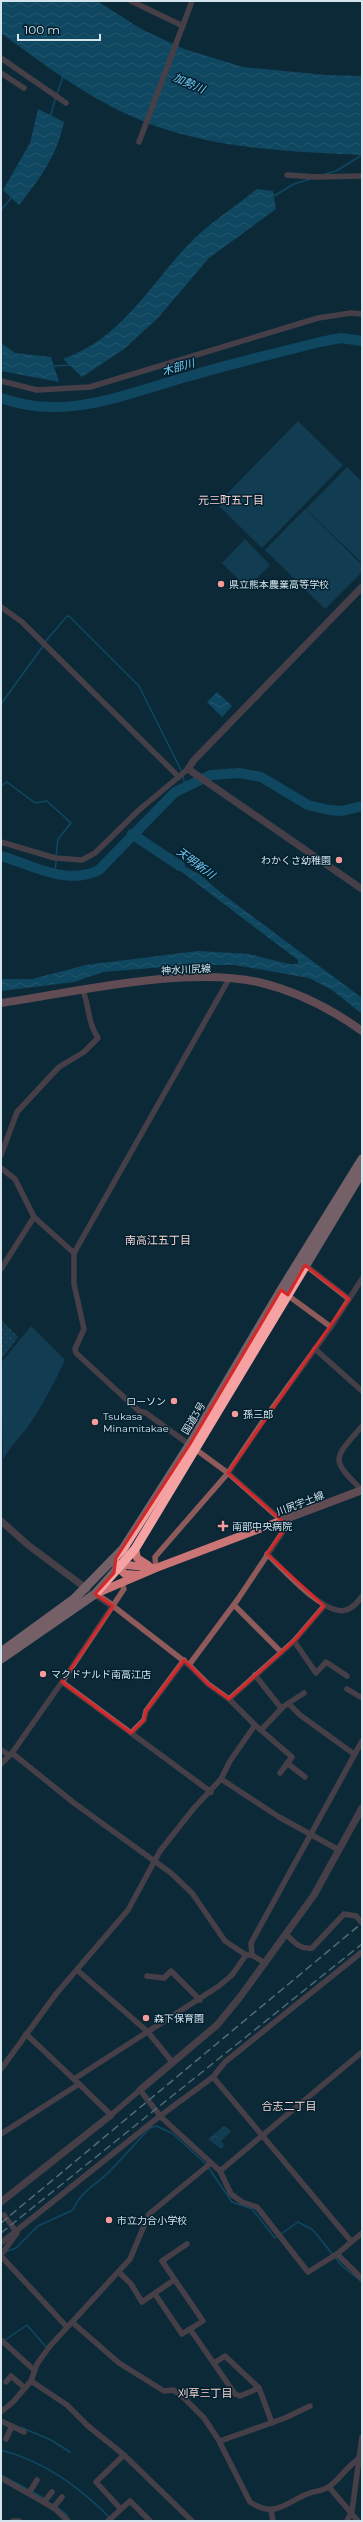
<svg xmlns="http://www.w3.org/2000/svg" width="363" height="2522" font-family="Montserrat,'Noto Sans JP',sans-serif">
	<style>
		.grass { fill: url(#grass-dots) }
		.forest { fill: url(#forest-crowns) }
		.pitch { fill: #195370 }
		.water { fill: url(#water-waves) }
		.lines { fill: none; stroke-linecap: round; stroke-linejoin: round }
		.stream { stroke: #126c93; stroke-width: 1.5 }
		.river { stroke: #126c93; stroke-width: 10 }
		.minor { stroke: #8f5a5a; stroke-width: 5.5 }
		.tertiary { stroke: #8f5a5a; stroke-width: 7 }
		.secondary { stroke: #cb7576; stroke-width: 8 }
		.trunk { stroke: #f6a2a3; stroke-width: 9 }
		.rail { stroke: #a7bac4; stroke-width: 1.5; stroke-dasharray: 8 4; stroke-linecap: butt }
		.minor-bridge { stroke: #8f5a5a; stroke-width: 5.5 }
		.marked { fill: none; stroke: #d62828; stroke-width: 3; stroke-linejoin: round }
		.poi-dot { fill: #f59b9b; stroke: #03202e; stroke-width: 1.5 }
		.labels { text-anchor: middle; stroke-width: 3; stroke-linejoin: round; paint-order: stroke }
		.poi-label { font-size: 10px; fill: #d4e4ed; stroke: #03202e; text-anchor: start }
		.street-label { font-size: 10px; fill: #d4e4ed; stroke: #03202e }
		.water-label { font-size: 11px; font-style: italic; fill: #78cbf8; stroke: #03202e }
		.neighbourhood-label { font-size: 11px; fill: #f8d4d3; stroke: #03202e }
	</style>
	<defs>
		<pattern id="grass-dots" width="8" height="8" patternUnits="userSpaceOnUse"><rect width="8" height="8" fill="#195370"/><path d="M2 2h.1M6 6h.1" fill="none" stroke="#3a6c85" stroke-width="1.8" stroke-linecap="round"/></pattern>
		<pattern id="forest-crowns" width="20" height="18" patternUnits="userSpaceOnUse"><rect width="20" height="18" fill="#195370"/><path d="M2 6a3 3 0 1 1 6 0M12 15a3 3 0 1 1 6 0" fill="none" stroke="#3a6c85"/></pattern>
		<pattern id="water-waves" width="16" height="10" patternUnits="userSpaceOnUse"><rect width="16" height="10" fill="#126c93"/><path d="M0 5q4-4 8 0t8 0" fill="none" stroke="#3f88a8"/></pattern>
	</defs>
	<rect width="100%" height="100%" fill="#0d2938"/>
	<path class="grass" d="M1 1320 18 1337 1 1360Z"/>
	<path class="forest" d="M224 2126 231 2131 221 2141 224 2145 221 2149 208 2139Z"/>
	<g class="pitch">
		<path d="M298 421 343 465 262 548 217 504Z"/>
		<path d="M347 467 362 482V563L306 509Z"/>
		<path d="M305 509 362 565V572L325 609 265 550Z"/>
		<path d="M245 539 270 565 247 588 222 563Z"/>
		<path d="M31 1326 65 1360C54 1383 42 1407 27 1428 18 1439 9 1448 3 1460L1 1363Z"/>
	</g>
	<g class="water">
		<path d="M1 1H97L141 29 184 49 243 67 325 75 362 76V155C287 152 200 148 131 116 84 95 42 63 1 33Z"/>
		<path d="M38 109 64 122C57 155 40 179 19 205L3 190 30 143Z"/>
		<path d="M257 189 273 191 276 209 209 258 157 319 124 349 82 377 63 359C122 338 148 287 188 245 208 224 235 207 257 189Z"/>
		<path d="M1 343 15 353 51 357 59 382 1 371Z"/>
		<path d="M217 692 232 706 222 717 207 702Z"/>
		<path d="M145 844 200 875 224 895 362 998V1014L332 990 309 978 235 965H188L103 972 74 982 1 991V979H32L86 965 198 951 249 954 288 964H298V960Z"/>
	</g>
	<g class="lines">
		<g class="stream">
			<path d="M57 94 63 77"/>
			<path d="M50 117 56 97"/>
			<path d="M325 174 336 171 362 155"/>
			<path d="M274 196 294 184 310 179"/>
			<path d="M1 210 12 197"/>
			<path d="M52 366 72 365"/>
			<path d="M45 642 67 616 70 617 139 686 182 772"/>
			<path d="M1 704 43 646"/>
			<path d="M183 775 185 787"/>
			<path d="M1 786 7 782 35 803 47 801 71 823 58 839 56 857"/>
			<path d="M55 874 56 861"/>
			<path d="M208 2167 232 2202 252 2209 275 2238 278 2236"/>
			<path d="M281 2234 298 2222 313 2230 342 2266 362 2282"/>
			<path d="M5 2252 16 2248 38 2226 73 2210C82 2190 93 2187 108 2173 123 2158 136 2142 150 2128L156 2126 172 2133 206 2164"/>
			<path d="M5 2340 27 2325 46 2347"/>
			<path d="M20 2427 51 2440 70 2452"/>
			<path d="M1 2450C46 2462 81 2488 113 2521"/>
			<path d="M1 2475 29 2490"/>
			<path d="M33 2492 45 2499"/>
			<path d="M57 2507 68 2516"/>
		</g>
		<g class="river">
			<path d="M1 398C67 422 127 393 190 376 233 363 276 353 320 342L341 338 362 341"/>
			<path d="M132 834 180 866"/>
			<path d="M1 856C33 865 66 886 99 870L175 792 211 775 239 773 261 777 308 805 329 810 342 811 362 806"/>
		</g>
		<g class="minor">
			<path d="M131 1 183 26"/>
			<path d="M1 58 66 103"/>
			<path d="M1 73 24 88"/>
			<path d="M139 142 192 1"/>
			<path d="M287 175 316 177 362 176"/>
			<path d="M1 381 37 390 90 387 318 318 351 313 362 314"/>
			<path d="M1 607 22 622 179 777"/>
			<path d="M1 842 55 858 82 860 95 853 139 810 188 769"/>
			<path d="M1 1155 17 1112 59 1067 84 1052 98 1038C87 1021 90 1008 83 991"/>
			<path d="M1 1168 15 1179 34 1217 74 1253V1284L84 1329 75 1349 76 1353 139 1411 146 1413 228 1473 282 1521 284 1530 238 1599 189 1665"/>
			<path d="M74 1253 229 979"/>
			<path d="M305 1265 349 1299"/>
			<path d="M1 1269 34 1217"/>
			<path d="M286 1294 331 1327"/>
			<path d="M315 1349 362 1391"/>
			<path d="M362 1490C329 1458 334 1459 362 1426"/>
			<path d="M267 1554C282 1568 325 1617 346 1610 353 1608 358 1602 362 1596"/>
			<path d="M156 1568 155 1557 228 1473 265 1418 331 1327 362 1279"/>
			<path d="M234 1605 281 1652"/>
			<path d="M294 1641 316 1673 326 1662 347 1676"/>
			<path d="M255 1675 281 1708 304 1693"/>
			<path d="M62 1682 211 1792"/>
			<path d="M347 1689 362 1698"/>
			<path d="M229 1699 294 1641 324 1606"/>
			<path d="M289 1704 300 1715 354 1754"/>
			<path d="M255 1725 292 1757 280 1773"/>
			<path d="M261 1730 282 1708"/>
			<path d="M131 1733 144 1720 146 1711 184 1660"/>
			<path d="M1 1750 9 1755"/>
			<path d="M12 1753 74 1803 171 1873 192 1893 225 1941 246 1955H252L265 1963"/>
			<path d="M287 1763 305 1777"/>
			<path d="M1 1764 12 1753 62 1682 124 1589 122 1583"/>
			<path d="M221 1779 279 1817 339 1850"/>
			<path d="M286 1934C294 1942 300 1950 312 1948L344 1914 356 1916"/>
			<path d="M252 1955 251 1943 362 1741"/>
			<path d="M77 1970 148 2032 173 2063"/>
			<path d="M147 1976 164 1978 171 1971 200 2000"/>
			<path d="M1 2069 56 1994 128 1910 160 1851 194 1808 221 1779 230 1761 255 1725 229 1699 208 1684 189 1665 113 1606"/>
			<path d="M213 2077 351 2241"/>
			<path d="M74 2079 219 1986 232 1975 246 1955"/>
			<path d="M79 2084 111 2115 140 2090 161 2117 220 2171 231 2194 242 2202 257 2207 308 2272 337 2254 362 2233"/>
			<path d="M1 2134 79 2084 26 2034"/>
			<path d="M220 2171 362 2052"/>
			<path d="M1 2243 160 2116 213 2077 225 2062 362 1952"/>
			<path d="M187 2244 162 2261 203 2321 190 2329"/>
			<path d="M337 2254 362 2279"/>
			<path d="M1 2255 17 2233 4 2215"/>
			<path d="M1 2256 67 2327"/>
			<path d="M119 2272 131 2284 142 2302 174 2280"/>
			<path d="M155 2294 182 2334 190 2329 235 2394 240 2396 259 2388"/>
			<path d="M72 2322 119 2363 164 2391 173 2390 180 2394 204 2418 218 2439 250 2502C275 2518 284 2504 307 2494 314 2491 324 2491 330 2486 341 2478 348 2465 360 2458"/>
			<path d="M1 2340 34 2370"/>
			<path d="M214 2363 225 2356 259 2388 272 2423"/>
			<path d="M31 2381 67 2405 88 2426 124 2455 192 2521"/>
			<path d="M6 2382 11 2376 25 2388"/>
			<path d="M1 2412 13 2402 31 2381 37 2364 50 2346 130 2259 149 2214 211 2163"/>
			<path d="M1 2421 24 2432"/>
			<path d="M6 2439 12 2426"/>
			<path d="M220 2441 285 2418 310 2406"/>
			<path d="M1 2478 54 2508 68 2521"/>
			<path d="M329 2487 358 2521"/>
			<path d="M29 2493 37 2480"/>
			<path d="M44 2502 52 2492"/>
			<path d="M53 2508 62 2497"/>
			<path d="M120 2508 96 2482 124 2455"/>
			<path d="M271 2510 273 2521"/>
			<path d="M13 2521H19"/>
			<path d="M108 2521 130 2501 150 2521"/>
			<path d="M347 2521 352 2511 362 2437"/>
		</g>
		<g class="tertiary">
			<path d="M362 587 194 760 188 769 362 889"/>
			<path d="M1 1521 28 1545 87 1589"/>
			<path d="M95 1594 113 1606"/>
			<path d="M140 2090 217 2025 240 1997 314 1895 362 1808"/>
			<path d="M1 2202 111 2115"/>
		</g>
		<g class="secondary">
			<path d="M1 1003C76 992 185 966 258 982 296 991 330 1008 362 1031"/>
			<path d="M135 1549 137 1558 148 1565"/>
			<path d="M117 1564 155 1568"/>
			<path d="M115 1565 125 1574 139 1575"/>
			<path d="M95 1594 156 1568 362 1490"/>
		</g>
		<g class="trunk">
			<path d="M1 1652 74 1599 123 1549 190 1444 281 1290 362 1159"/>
			<path d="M1 1659 95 1594 135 1549 362 1172"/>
		</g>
		<g class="rail">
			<path d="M1 2223 362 1923"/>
			<path d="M1 2233 362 1944"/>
		</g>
		<path class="minor-bridge" d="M356 1916 362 1923"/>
	</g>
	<path d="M0 0H363V2522H0ZM305 1265 349 1299 228 1473 282 1521 284 1530 267 1554 324 1606 294 1641 229 1699 208 1684 184 1660 146 1711 144 1720 131 1733 62 1682 113 1606 95 1594 114 1573 116 1558 190 1444 281 1290 288 1295Z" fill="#0d2938" fill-opacity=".55" fill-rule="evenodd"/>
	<path class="marked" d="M305 1265 349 1299 228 1473 282 1521 284 1530 267 1554 324 1606 294 1641 229 1699 208 1684 184 1660 146 1711 144 1720 131 1733 62 1682 113 1606 95 1594 114 1573 116 1558 190 1444 281 1290 288 1295Z"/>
	<g class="poi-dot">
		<circle cx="221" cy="584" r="4"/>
		<circle cx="339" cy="860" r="4"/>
		<circle cx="174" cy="1401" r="4"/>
		<circle cx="235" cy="1414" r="4"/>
		<circle cx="95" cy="1422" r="4"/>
		<path d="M221 1520h4v4h4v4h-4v4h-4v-4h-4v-4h4z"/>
		<circle cx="43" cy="1674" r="4"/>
		<circle cx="146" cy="2018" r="4"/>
		<circle cx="109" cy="2220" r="4"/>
	</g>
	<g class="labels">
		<g class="poi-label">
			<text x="229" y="588">県立熊本農業高等学校</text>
			<text x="331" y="864" text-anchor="end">わかくさ幼稚園</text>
			<text x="166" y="1405" text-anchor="end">ローソン</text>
			<text x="243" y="1418">孫三郎</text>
			<text x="103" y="1420">Tsukasa<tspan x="103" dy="12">Minamitakae</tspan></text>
			<text x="232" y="1530">南部中央病院</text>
			<text x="51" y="1678">マクドナルド南高江店</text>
			<text x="154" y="2022">森下保育園</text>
			<text x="117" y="2224">市立力合小学校</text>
		</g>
		<g class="street-label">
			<text transform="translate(186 969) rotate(-3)" y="4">神水川尻線</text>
			<text transform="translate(193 1418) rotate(-59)" y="4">国道3号</text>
			<text transform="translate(300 1503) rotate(-21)" y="4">川尻宇土線</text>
		</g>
		<g class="water-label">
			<text transform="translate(189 83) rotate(24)" y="4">加勢川</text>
			<text transform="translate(178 367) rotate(-16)" y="4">木部川</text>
			<text transform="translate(196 863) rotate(37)" y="4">天明新川</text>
		</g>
		<g class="neighbourhood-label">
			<text x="231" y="504">元三町五丁目</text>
			<text x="158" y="1244">南高江五丁目</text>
			<text x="289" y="2110">合志二丁目</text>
			<text x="205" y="2397">刈草三丁目</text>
		</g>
	</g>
	<rect width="363" height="2522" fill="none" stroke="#d4e4ed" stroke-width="4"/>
	<path d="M18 34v6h82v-6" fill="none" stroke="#d4e4ed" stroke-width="2"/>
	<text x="24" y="34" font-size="12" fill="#d4e4ed" stroke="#03202e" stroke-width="3" paint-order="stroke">100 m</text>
</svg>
